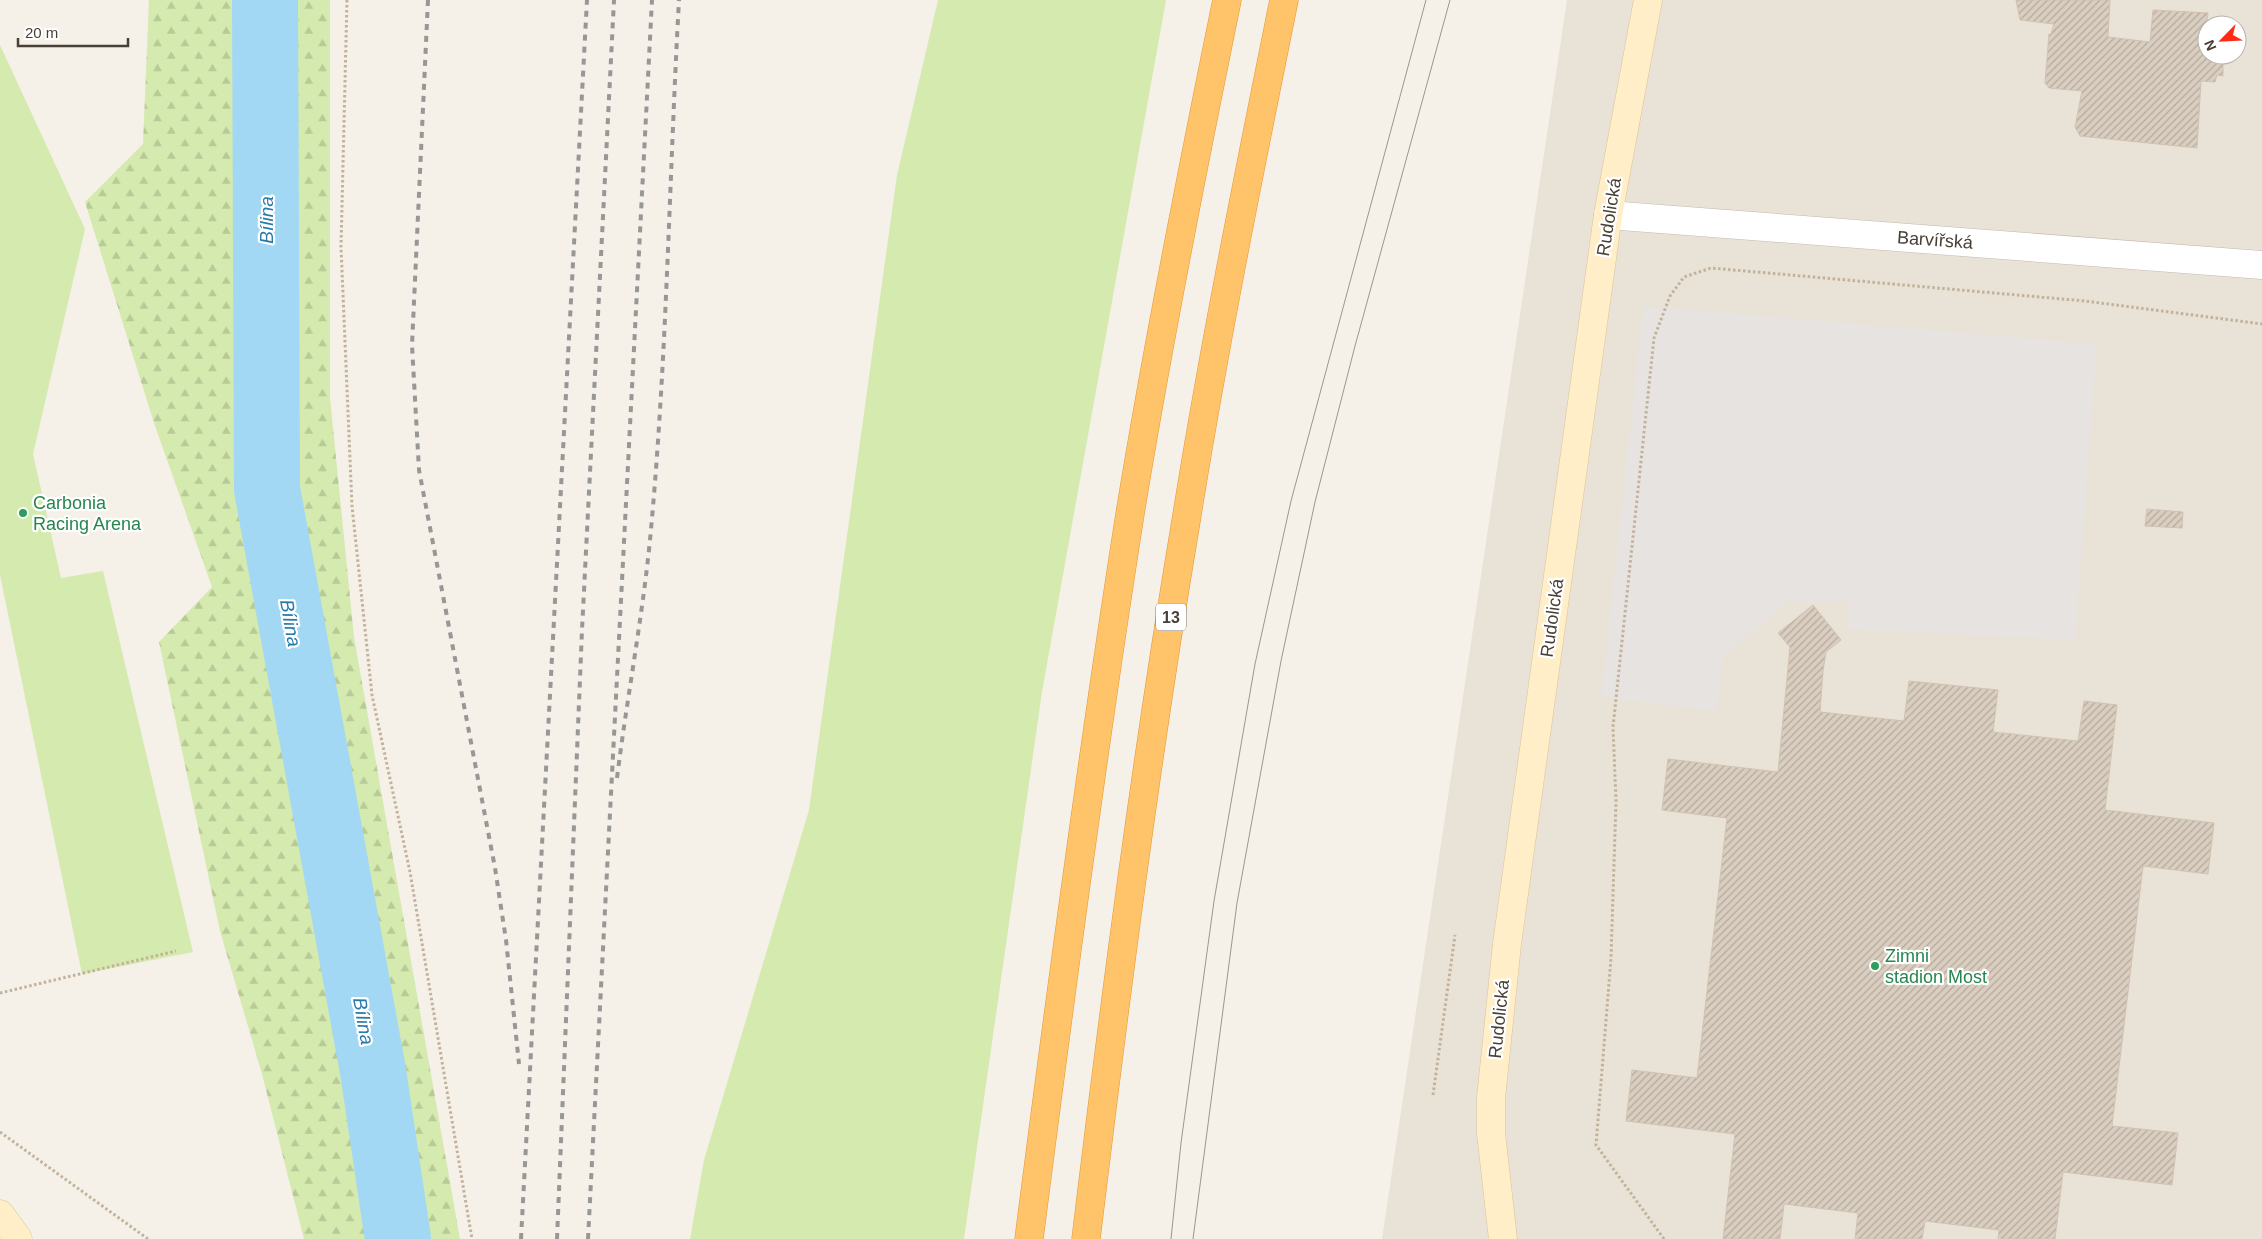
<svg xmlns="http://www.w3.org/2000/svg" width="2262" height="1239" font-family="Arial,sans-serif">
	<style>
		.residential { fill: #e9e2d6; fill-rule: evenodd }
		.green { fill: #d4eaaf }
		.forest { fill: url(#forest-firs) }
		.parking { fill: #e6e3e0 }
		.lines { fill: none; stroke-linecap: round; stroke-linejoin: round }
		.river { stroke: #a2d8f4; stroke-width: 66 }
		.building { fill: url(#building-hatch); stroke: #d2c2b0 }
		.street-casing { stroke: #c4baad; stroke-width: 29 }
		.secondary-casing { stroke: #dac498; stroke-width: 29 }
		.highway-casing { stroke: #e49733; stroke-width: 29 }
		.path { stroke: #c3b29b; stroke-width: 3; stroke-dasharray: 2.5 2.5; stroke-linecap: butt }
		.street { stroke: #fff; stroke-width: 28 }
		.secondary { stroke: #ffeec8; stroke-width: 28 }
		.highway { stroke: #ffc369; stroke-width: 28 }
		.tram { stroke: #979797; stroke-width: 1 }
		.rail { stroke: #979797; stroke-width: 4; stroke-dasharray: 6 6; stroke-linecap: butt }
		.leisure-dot { fill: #2e9e5b; stroke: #fff; stroke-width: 2 }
		.labels { text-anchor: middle; stroke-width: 4.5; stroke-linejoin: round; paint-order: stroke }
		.shield { fill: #fff; stroke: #7f7972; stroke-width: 1 }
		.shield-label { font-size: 16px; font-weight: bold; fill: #484036 }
		.street-label { font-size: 18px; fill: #484036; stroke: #fff }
		.leisure-label { font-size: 18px; fill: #27864d; stroke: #fff; text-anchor: start }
		.water-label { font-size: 19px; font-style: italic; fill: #287aa9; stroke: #fff }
	</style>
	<defs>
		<pattern id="forest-firs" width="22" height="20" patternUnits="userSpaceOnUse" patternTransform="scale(1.25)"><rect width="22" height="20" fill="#d4eaaf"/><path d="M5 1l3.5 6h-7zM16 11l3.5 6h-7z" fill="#b8ca97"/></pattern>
		<pattern id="building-hatch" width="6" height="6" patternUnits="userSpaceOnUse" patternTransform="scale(1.25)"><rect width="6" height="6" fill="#dacec0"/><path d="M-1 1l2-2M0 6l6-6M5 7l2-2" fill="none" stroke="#b3a99d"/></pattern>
	</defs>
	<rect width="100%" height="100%" fill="#f5f0e8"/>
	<path class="residential" d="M1567 0H2262V1239H1382ZM2207 25H2237V55H2207Z"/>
	<g class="green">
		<path d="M938 0H1166L1042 692 964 1239H690L704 1160 809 810 897 175Z"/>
		<path d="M0 45 85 229 33 454 61 578 103 571 193 952 82 974 0 575Z"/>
	</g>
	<path class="forest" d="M149 0H330V398L354 637 460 1239H304L262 1074 220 931 159 642 212 587 154 423 85 202 143 144Z"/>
	<path class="parking" d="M1643 306 2097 344 2075 640 1846 629 1851 602H1787L1723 658 1717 711 1601 697Z"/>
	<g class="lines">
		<path class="river" d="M265 0 267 489 373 1071 398 1239"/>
	</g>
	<g class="building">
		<path d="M2016 0H2110L2108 37 2150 42 2153 10 2208 13 2204 44 2207 46V55L2223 56V76L2217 75 2215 82 2201 81 2197 148 2080 136 2075 127 2082 91 2049 88 2045 83 2049 34H2051L2054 24 2020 20Z"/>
		<path d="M2147 509 2183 512 2182 528 2145 526Z"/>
		<path d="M1813 605 1841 640 1826 652 1823 671 1820 712 1904 721 1909 681 1998 690 1993 732 2078 741 2084 701 2117 705 2105 810 2214 823 2208 874 2143 866 2112 1126 2178 1133 2172 1185 2063 1172 2055 1239H1998L1999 1230 1925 1221 1922 1239H1855L1858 1213 1784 1204 1780 1239H1723L1735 1134 1626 1121 1632 1070 1697 1078 1727 818 1662 810 1668 759 1778 772 1790 647 1778 633Z"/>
	</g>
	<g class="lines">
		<defs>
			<path id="street" d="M1608 215 2262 265"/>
			<g id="secondary">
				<path d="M0 1214 18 1239"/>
				<path d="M1503 1239 1491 1133V1098L1507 944 1608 215 1648 0"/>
			</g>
			<g id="highway">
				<path d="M1029 1239C1060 997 1092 755 1130 514 1158 342 1192 171 1227 0"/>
				<path d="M1086 1239C1115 999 1146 759 1186 521 1214 346 1249 173 1284 0"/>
			</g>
		</defs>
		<use href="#street" class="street-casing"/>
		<use href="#secondary" class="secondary-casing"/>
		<use href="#highway" class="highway-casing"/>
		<g class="path">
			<path d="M347 0 341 247 352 506 372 695 410 872 472 1239"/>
			<path d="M0 993 176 951"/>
			<path d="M1433 1095 1455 935"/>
			<path d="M0 1132 148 1239"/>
			<path d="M1664 1239 1596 1145 1611 958 1616 801 1613 727 1654 338 1670 296 1684 277 1711 268 2085 301 2262 324"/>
		</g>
		<use href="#street" class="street"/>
		<use href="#secondary" class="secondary"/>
		<use href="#highway" class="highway"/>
		<g class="tram">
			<path d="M1171 1239 1181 1143 1214 901 1255 664 1291 501 1426 0"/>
			<path d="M1193 1239 1237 903 1281 661 1315 502 1355 346 1450 0"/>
		</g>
		<g class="rail">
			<path d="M428 0 412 345 419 470 495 868 506 940 519 1064"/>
			<path d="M617 778C627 698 642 620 650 540 667 361 669 180 679 0"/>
			<path d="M521 1239 587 0"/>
			<path d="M557 1239 582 630 614 0"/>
			<path d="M588 1239 652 0"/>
		</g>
	</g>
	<g class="leisure-dot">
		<circle cx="23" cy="513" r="5"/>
		<circle cx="1875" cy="966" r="5"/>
	</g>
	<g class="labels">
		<rect class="shield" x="1156" y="603.5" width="30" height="27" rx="4"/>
		<g class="shield-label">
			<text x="1171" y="623">13</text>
		</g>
		<g class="street-label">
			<text transform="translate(1609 217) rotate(-81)" y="6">Rudolická</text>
			<text transform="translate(1935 240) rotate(4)" y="6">Barvířská</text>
			<text transform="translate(1552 618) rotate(-82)" y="6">Rudolická</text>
			<text transform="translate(1499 1019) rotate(-84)" y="6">Rudolická</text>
		</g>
		<g class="leisure-label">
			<text x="33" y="509">Carbonia<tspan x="33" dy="21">Racing Arena</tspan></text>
			<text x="1885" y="962">Zimni<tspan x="1885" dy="21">stadion Most</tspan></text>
		</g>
		<g class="water-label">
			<text transform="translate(266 220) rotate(-90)" y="7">Bílina</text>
			<text transform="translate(291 623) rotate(80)" y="7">Bílina</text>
			<text transform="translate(364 1021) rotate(80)" y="7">Bílina</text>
		</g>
	</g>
	<g transform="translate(2222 40) rotate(246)"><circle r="24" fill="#ffffff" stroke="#b6b3af"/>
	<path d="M0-4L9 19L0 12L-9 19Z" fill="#ff2915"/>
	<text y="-8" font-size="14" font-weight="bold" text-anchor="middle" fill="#484036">N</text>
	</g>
	<path d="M18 38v8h110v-8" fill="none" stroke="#484036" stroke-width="2.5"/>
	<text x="25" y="38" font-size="15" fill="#484036" stroke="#ffffff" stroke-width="4" paint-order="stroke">20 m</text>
</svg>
